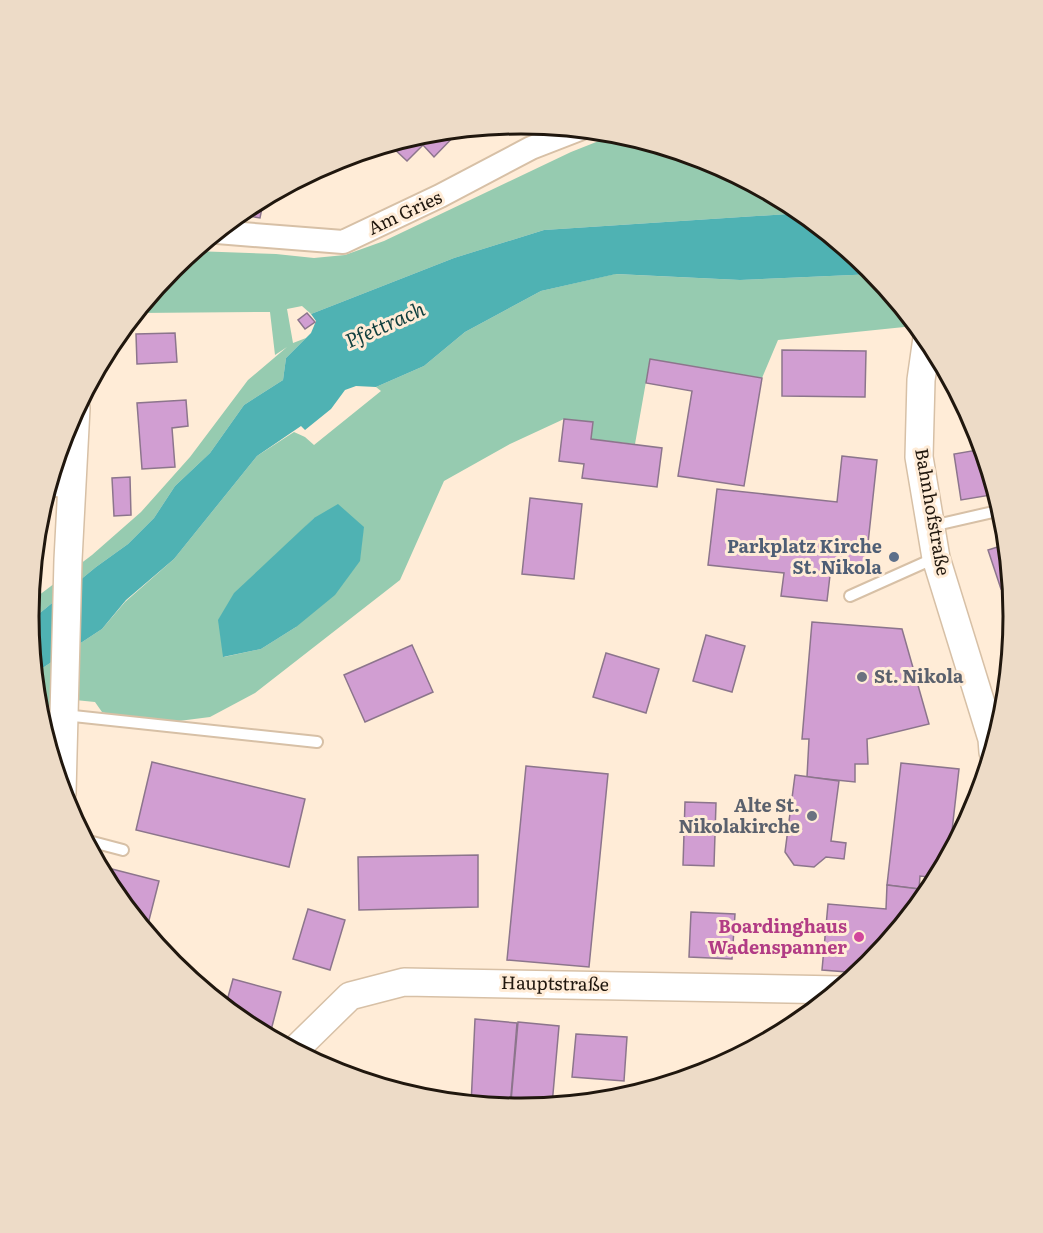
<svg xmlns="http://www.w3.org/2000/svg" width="1043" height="1233" font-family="Literata,serif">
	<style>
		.green { fill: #96cbb0; fill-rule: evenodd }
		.water { fill: #4fb2b3 }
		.building { fill: #d19ed2; stroke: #8c758c; stroke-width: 1.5 }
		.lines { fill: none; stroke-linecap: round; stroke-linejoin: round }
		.service-casing { stroke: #d7c0a6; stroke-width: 14 }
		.minor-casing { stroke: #d7c0a6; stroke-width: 26 }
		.tertiary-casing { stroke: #d7c0a6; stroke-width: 30 }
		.service { stroke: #fff; stroke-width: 10 }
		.minor { stroke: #fff; stroke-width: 22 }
		.tertiary { stroke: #fff; stroke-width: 27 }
		.service-dot { fill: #5c6f8a; stroke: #ffecd7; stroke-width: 2 }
		.worship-dot { fill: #6b7280; stroke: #ffecd7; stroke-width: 2 }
		.hotel-dot { fill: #d1479c; stroke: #ffecd7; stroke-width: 2 }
		.labels { text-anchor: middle; stroke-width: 6; stroke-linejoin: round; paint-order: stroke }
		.street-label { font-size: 18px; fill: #20170e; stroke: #ffecd7 }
		.service-label { font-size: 18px; font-weight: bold; fill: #4e5e75; stroke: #ffecd7; text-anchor: end }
		.worship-label { font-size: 18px; font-weight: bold; fill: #5b616d; stroke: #ffecd7; text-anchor: start }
		.hotel-label { font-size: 18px; font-weight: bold; fill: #b23c85; stroke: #ffecd7; text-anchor: end }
		.water-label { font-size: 20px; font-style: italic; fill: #0f3e3e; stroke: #ffecd7 }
		.rim { fill: none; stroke: #20170e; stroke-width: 3 }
	</style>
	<rect width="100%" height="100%" fill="#ffecd7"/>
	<g class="green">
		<path d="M619 133 710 161 796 207 804 213 544 230 454 258 311 314 302 306 287 309 293 343 306 338 286 358 283 380 244 405 210 453 175 486 154 518 128 544 96 567 29 622 30 602 92 555 141 512 190 457 248 380 287 347 275 355 270 312 136 313 173 268 194 251 276 254 314 258 345 255 384 241 571 152Z"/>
		<path d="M615 274 740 280 875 274 914 322V326L778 340 762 378 650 359 635 444 591 439 593 422 564 419 510 444 444 481 400 580 255 693 210 717 171 722 118 717 102 712 95 702 65 699 38 713 34 672 41 669 102 629 125 602 174 559 257 456 294 432 305 437 314 445 381 391 376 387 424 366 465 332 541 291ZM314 518 296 627 261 649 224 657 280 552Z"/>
	</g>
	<g class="water">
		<path d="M804 213 875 274 740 280 616 274 541 291 465 332 424 366 376 387 356 386 345 390 331 409 305 430 301 426 257 456 174 559 126 600 102 629 41 669 34 672 29 622 96 567 128 544 154 518 175 486 210 453 244 405 283 380 286 358 311 333 316 321 311 314 454 258 544 230Z"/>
		<path d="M338 504 364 527 360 561 335 595 296 627 261 649 223 657 218 620 234 593 314 518Z"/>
	</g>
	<g class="building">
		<path d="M461 129 434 157 423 145 407 161 389 144 426 133Z"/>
		<path d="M264 198 260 218 238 214 248 206Z"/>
		<path d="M307 313 315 322 305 329 298 320Z"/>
		<path d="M175 333 177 362 137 364 136 334Z"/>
		<path d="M782 350 866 351 865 397 782 396Z"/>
		<path d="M650 359 762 378 744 486 678 476 692 391 646 383Z"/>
		<path d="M186 400 188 426 172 428 175 467 142 469 137 403Z"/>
		<path d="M564 419 593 422 591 439 662 448 657 487 582 478 584 464 559 461Z"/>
		<path d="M983 449 997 494 961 500 954 454Z"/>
		<path d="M842 456 877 460 865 571 831 567 827 601 781 596 784 573 708 565 717 489 837 502Z"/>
		<path d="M130 477 131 515 114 516 112 478Z"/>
		<path d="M530 498 582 504 574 579 522 574Z"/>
		<path d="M1007 544 1011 585 1001 589 988 550Z"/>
		<path d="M812 622 902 629 929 724 867 739 868 764H855V782L807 777 809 739H802Z"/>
		<path d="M706 635 745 646 732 692 693 681Z"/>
		<path d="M412 645 433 692 365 722 344 675Z"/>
		<path d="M606 653 659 669 646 713 593 697Z"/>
		<path d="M152 762 305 799 289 867 136 830Z"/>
		<path d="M901 763 959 769 949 857 938 878 920 876 919 889 887 885Z"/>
		<path d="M526 766 608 774 589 967 507 960Z"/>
		<path d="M795 775 839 781 831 841 846 843 844 859 826 857 814 867 794 865 785 852Z"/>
		<path d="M685 802 716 803 714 866 683 865Z"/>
		<path d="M478 855V907L359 910 358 857Z"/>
		<path d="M112 869 159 881 146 932 111 890 108 884Z"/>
		<path d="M887 885 919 889 922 902 870 965 860 973 822 970 828 904 886 909Z"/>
		<path d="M308 909 345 920 330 970 293 959Z"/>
		<path d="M691 912 735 914 732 959 689 957Z"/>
		<path d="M233 979 281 992 269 1038 247 1026 225 1008Z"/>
		<path d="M475 1019 517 1023 510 1108 471 1105Z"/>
		<path d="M518 1022 559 1026 552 1105 511 1101Z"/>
		<path d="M576 1034 627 1037 624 1081 572 1077Z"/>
		<path d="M606 1098H623L606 1101Z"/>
	</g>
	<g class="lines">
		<defs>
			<g id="service">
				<path d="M932 526 1002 510"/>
				<path d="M850 596 935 558"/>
				<path d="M982 707 1006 703"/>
				<path d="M64 715 317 742"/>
				<path d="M85 840 123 850"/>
			</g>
			<g id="minor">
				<path d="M217 232 343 242 440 196 531 148 580 129"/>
				<path d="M49 484 72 487"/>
			</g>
			<g id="tertiary">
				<path d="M927 338 921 380 919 457 936 558 992 739 993 752"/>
				<path d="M62 793 68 560 76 408"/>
				<path d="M296 1052 299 1046 350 996 404 982 840 990"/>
			</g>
		</defs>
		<use href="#service" class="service-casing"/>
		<use href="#minor" class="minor-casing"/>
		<use href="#tertiary" class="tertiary-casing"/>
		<use href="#service" class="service"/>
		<use href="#minor" class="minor"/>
		<use href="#tertiary" class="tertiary"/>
	</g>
	<circle class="service-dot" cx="894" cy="557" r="6"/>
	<g class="worship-dot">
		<circle cx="862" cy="677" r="6"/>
		<circle cx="812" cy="816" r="6"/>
	</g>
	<circle class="hotel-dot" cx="859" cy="937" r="6"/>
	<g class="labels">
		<g class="street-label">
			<text transform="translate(405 213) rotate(-25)" y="6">Am Gries</text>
			<text transform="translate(932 512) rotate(80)" y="6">Bahnhofstraße</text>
			<text transform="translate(555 984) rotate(1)" y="6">Hauptstraße</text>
		</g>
		<g class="service-label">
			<text x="882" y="553">Parkplatz Kirche<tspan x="882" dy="21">St. Nikola</tspan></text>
		</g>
		<g class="worship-label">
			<text x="874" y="683">St. Nikola</text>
			<text x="800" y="812" text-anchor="end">Alte St.<tspan x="800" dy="21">Nikolakirche</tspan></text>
		</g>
		<g class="hotel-label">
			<text x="847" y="933">Boardinghaus<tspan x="847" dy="21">Wadenspanner</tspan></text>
		</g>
		<g class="water-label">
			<text transform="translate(385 325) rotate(-24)" y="7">Pfettrach</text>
		</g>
	</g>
	<path d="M0 0H1043V1233H0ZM39 616a482 482 0 1 1 964 0a482 482 0 1 1-964 0Z" fill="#eddbc7" fill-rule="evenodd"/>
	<path class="rim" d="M39 616a482 482 0 1 1 964 0a482 482 0 1 1-964 0Z"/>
</svg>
